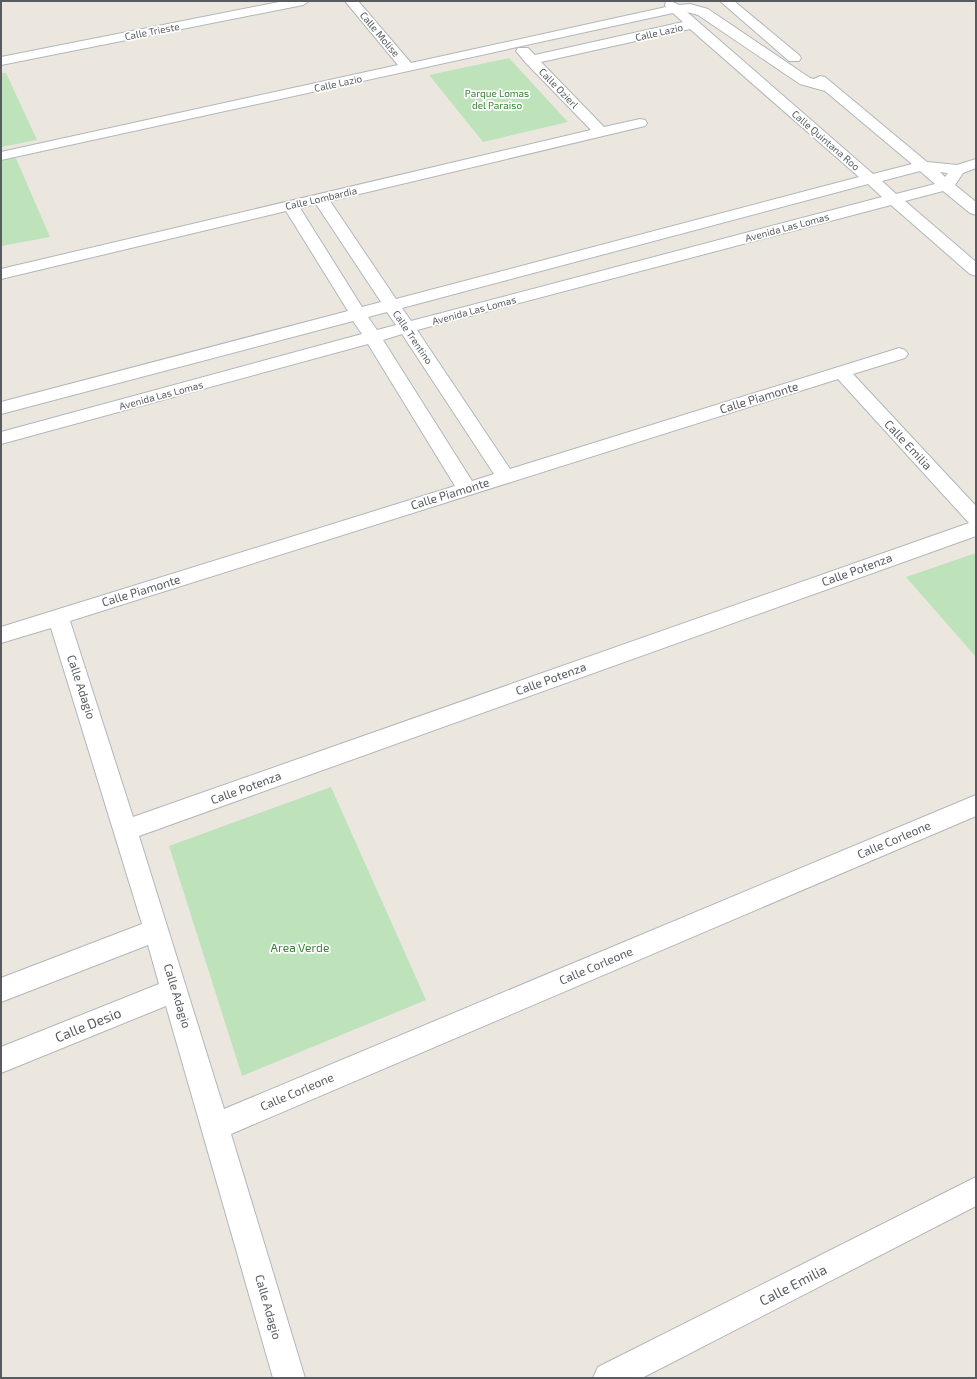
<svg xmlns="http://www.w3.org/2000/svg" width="977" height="1379" font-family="'Exo 2',sans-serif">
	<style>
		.green { fill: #bee3bb }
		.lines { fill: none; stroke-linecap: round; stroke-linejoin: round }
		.street-casing { stroke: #b2b6ba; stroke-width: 2 }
		.street { fill: #fff; fill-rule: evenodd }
		.labels { text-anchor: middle; stroke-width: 3.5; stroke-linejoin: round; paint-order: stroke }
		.far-street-label { font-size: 10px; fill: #585c60; stroke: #fff }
		.far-park-label { font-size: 10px; fill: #388235; stroke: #fff }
		.street-label { font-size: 12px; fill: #585c60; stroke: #fff }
		.park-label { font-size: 12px; fill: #388235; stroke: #fff }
		.near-street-label { font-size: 14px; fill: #585c60; stroke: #fff }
	</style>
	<rect width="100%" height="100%" fill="#ebe7df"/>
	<g class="green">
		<path d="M509 58 568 122 483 142 429 75Z"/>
		<path d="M1 73H6L37 140 1 147Z"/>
		<path d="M15 156 50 237 1 246V159Z"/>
		<path d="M976 553V657L906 577Z"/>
		<path d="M331 787 426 1000 242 1076 169 846Z"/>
	</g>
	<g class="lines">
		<defs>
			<g id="street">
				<path d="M284 1H309L303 5 1 65V57Z"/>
				<path d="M345 1H358L411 63 666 7 665 5 666 2 671 1 679 5 690 4 708 9 810 78 814 79 820 76 825 77 927 162 957 165 976 159V168L963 173 955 185 976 202V215L970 213 943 191 905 201 976 262V276L970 274 891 205 417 330 510 469 893 350 899 348 905 350 908 354 905 358 853 374 976 506V536L139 836 224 1109 976 795V816L231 1134 305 1378H273L166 1006 1 1073V1047L159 984 148 945 1 1002V978L142 924 51 628 1 643V627L455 486 368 344 1 444V432L362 334 353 321 1 414V402L348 311 286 211 1 279V269L591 130 526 63 516 51 518 48H528L535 55 683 22 673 13 1 160V152L398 65ZM687 12 698 15 800 84 825 91 912 164 873 174ZM690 29 859 177 396 299 330 201 645 126 647 123 645 120 640 119 604 127 541 62ZM920 171 935 184 896 194 882 181ZM940 172 948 173 945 177ZM868 184 882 197 411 321 402 308ZM316 204 381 302 362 307 300 208ZM387 312 396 325 377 330 368 317ZM402 334 494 474 472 481 383 340ZM838 379 969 523 133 817 70 621Z"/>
				<path d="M720 1H734L799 55 801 58 799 61H789Z"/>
				<path d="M976 1177V1206L642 1378H593L598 1367Z"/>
			</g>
		</defs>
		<use href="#street" class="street-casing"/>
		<use href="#street" class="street"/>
	</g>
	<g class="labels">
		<g class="far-street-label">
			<text transform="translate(152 31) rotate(-11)" y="4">Calle Trieste</text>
			<text transform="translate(659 32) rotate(-13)" y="4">Calle Lazio</text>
			<text transform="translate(380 34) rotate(50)" y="4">Calle Molise</text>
			<text transform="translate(338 83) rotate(-12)" y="4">Calle Lazio</text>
			<text transform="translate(559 88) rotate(46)" y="4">Calle Ozierl</text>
			<text transform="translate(826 140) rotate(41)" y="4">Calle Quintana Roo</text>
			<text transform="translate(321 198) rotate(-13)" y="4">Calle Lombardia</text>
			<text transform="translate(787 227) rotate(-15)" y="4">Avenida Las Lomas</text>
			<text transform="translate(474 310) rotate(-15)" y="4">Avenida Las Lomas</text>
			<text transform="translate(413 337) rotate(56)" y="4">Calle Trentino</text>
			<text transform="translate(161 395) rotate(-15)" y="4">Avenida Las Lomas</text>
		</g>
		<g class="far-park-label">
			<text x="497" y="97">Parque Lomas<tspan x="497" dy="12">del Paraiso</tspan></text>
		</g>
		<g class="street-label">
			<text transform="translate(759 398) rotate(-17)" y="4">Calle Piamonte</text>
			<text transform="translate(908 445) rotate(47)" y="4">Calle Emilia</text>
			<text transform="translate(450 494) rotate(-17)" y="4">Calle Piamonte</text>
			<text transform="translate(857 570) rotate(-20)" y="4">Calle Potenza</text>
			<text transform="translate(141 591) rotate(-17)" y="4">Calle Piamonte</text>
			<text transform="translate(551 679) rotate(-20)" y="4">Calle Potenza</text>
			<text transform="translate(81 687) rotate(72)" y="4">Calle Adagio</text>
			<text transform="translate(246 788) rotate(-20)" y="4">Calle Potenza</text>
			<text transform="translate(894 840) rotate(-23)" y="4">Calle Corleone</text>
			<text transform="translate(596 966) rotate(-23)" y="4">Calle Corleone</text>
			<text transform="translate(177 996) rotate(73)" y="4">Calle Adagio</text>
			<text transform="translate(297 1092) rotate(-23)" y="4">Calle Corleone</text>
			<text transform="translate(268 1307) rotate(74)" y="4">Calle Adagio</text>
		</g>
		<g class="park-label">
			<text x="300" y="952">Area Verde</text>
		</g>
		<g class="near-street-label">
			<text transform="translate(88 1025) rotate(-22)" y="5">Calle Desio</text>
			<text transform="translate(793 1285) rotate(-27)" y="5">Calle Emilia</text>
		</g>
	</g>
	<rect width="977" height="1379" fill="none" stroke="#585c60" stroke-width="4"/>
</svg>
